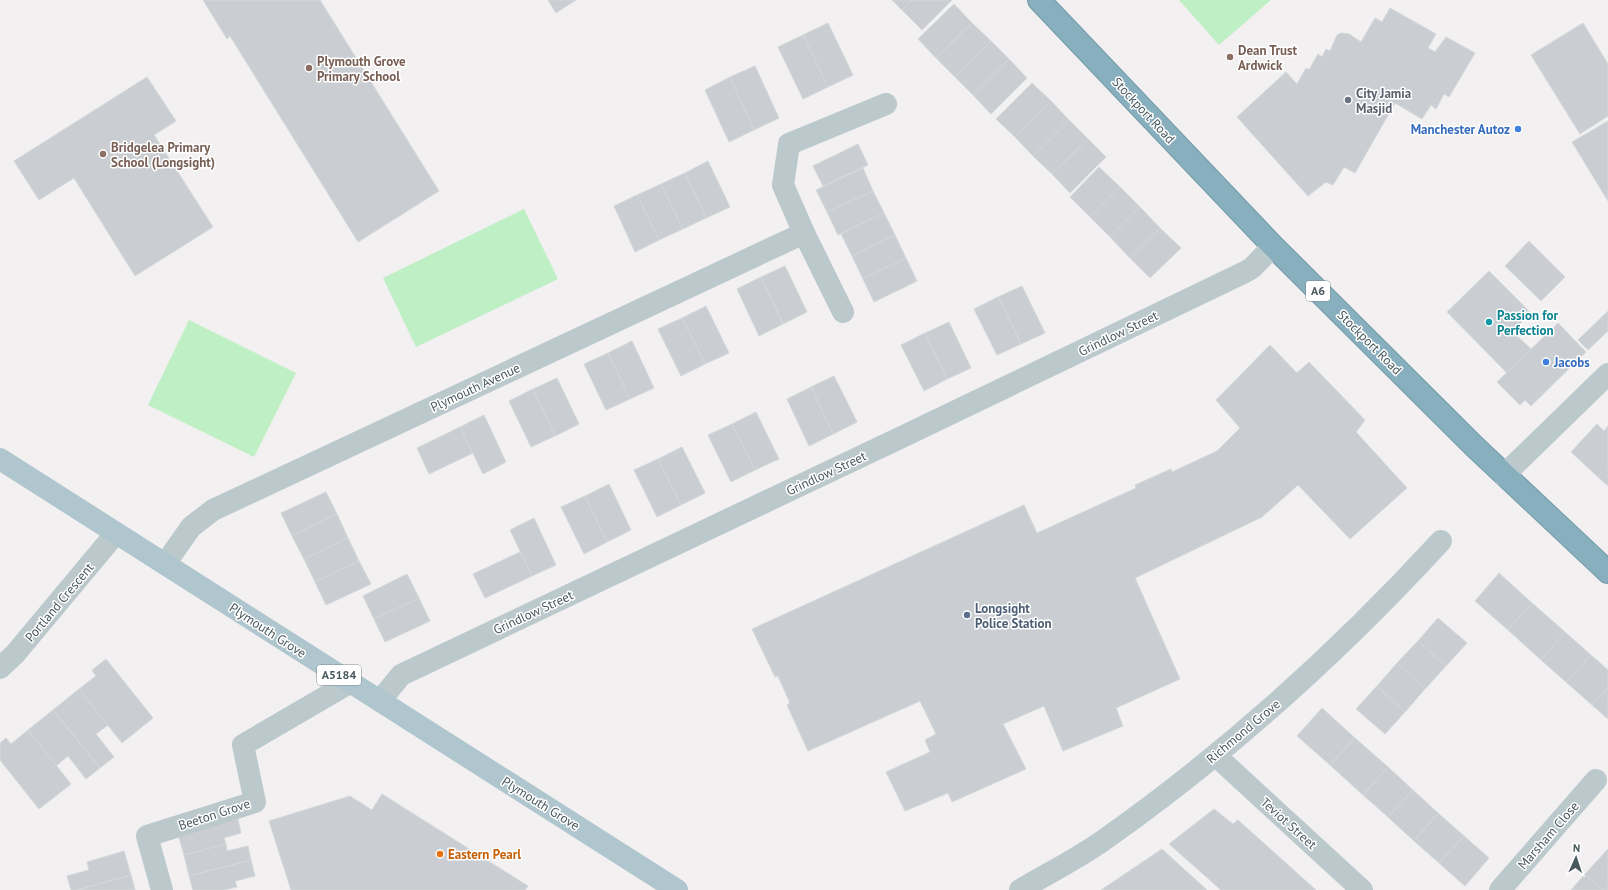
<svg xmlns="http://www.w3.org/2000/svg" width="1608" height="890" font-family="'PT Sans',sans-serif">
	<style>
		.green { fill: #bfefc5 }
		.building { fill: #caced2; stroke: #d4d8db }
		.lines { fill: none; stroke-linecap: round; stroke-linejoin: round }
		.highway-casing { stroke: #739ba9; stroke-width: 24 }
		.street { stroke: #bbc8cc; stroke-width: 22 }
		.primary { stroke: #b0c6ce; stroke-width: 22 }
		.highway { stroke: #88afbe; stroke-width: 22 }
		.education-dot { fill: #8d6e63; stroke: #fff; stroke-width: 1.5 }
		.worship-dot { fill: #6b7280; stroke: #fff; stroke-width: 1.5 }
		.shop-dot { fill: #3f7fe0; stroke: #fff; stroke-width: 1.5 }
		.culture-dot { fill: #0f9aa8; stroke: #fff; stroke-width: 1.5 }
		.service-dot { fill: #5c6f8a; stroke: #fff; stroke-width: 1.5 }
		.food-dot { fill: #e8710a; stroke: #fff; stroke-width: 1.5 }
		.labels { text-anchor: middle; stroke-width: 3; stroke-linejoin: round; paint-order: stroke }
		.shield { fill: #fff; stroke: #7f8a8e; stroke-width: 1 }
		.shield-label { font-size: 12px; font-weight: bold; fill: #48585d }
		.education-label { font-size: 13px; font-weight: bold; fill: #785e54; stroke: #fff; text-anchor: start }
		.worship-label { font-size: 13px; font-weight: bold; fill: #5b616d; stroke: #fff; text-anchor: start }
		.street-label { font-size: 13px; fill: #48585d; stroke: #fff }
		.shop-label { font-size: 13px; font-weight: bold; fill: #366cbe; stroke: #fff; text-anchor: end }
		.culture-label { font-size: 13px; font-weight: bold; fill: #0d838f; stroke: #fff; text-anchor: start }
		.service-label { font-size: 13px; font-weight: bold; fill: #4e5e75; stroke: #fff; text-anchor: start }
		.food-label { font-size: 13px; font-weight: bold; fill: #c56008; stroke: #fff; text-anchor: start }
	</style>
	<rect width="100%" height="100%" fill="#f2f0f0"/>
	<g class="green">
		<path d="M1179 0H1271L1219 45Z"/>
		<path d="M524 209 558 279 416 347 383 278Z"/>
		<path d="M189 320 296 373 254 457 148 405Z"/>
	</g>
	<g class="building">
		<path d="M203 0H320L439 191 358 242 230 36 227 39Z"/>
		<path d="M548 0H576L556 13Z"/>
		<path d="M892 0H912L902 10Z"/>
		<path d="M912 0H952L922 30 902 10Z"/>
		<path d="M954 4 972 23 936 58 918 39Z"/>
		<path d="M1390 8 1436 34 1428 48 1435 52 1446 37 1475 53 1449 97 1444 94 1436 109 1431 105 1422 119 1395 103 1355 173 1344 167 1333 185 1326 182 1308 196 1237 117 1286 72 1297 84 1306 68 1309 70 1318 54 1322 57 1326 49 1330 51 1337 35 1341 33 1349 34 1361 42 1375 18 1382 22Z"/>
		<path d="M828 23 853 75 828 87 803 35Z"/>
		<path d="M972 23 991 41 955 77 936 58Z"/>
		<path d="M1583 23 1608 64V116L1580 134 1531 55Z"/>
		<path d="M803 35 828 87 803 99 778 47Z"/>
		<path d="M991 41 1009 59 973 95 955 77Z"/>
		<path d="M1009 59 1027 78 991 114 973 95Z"/>
		<path d="M755 66 779 118 754 130 730 77Z"/>
		<path d="M147 77 176 121 154 135 213 227 135 276 74 178 39 200 14 161Z"/>
		<path d="M730 77 754 130 729 142 705 90Z"/>
		<path d="M1032 83 1051 101 1015 137 996 119Z"/>
		<path d="M1051 101 1069 120 1033 156 1015 137Z"/>
		<path d="M1069 120 1088 139 1052 174 1033 156Z"/>
		<path d="M1608 121V201L1572 142Z"/>
		<path d="M1088 139 1106 157 1070 193 1052 174Z"/>
		<path d="M858 144 868 165 823 186 813 166Z"/>
		<path d="M708 161 730 207 706 218 685 173Z"/>
		<path d="M1099 167 1120 187 1090 217 1070 197Z"/>
		<path d="M863 168 873 191 827 212 816 190Z"/>
		<path d="M685 173 706 218 683 229 661 184Z"/>
		<path d="M661 184 683 229 659 240 637 195Z"/>
		<path d="M1120 187 1140 207 1110 237 1090 217Z"/>
		<path d="M873 191 884 213 838 235 827 212Z"/>
		<path d="M637 195 659 240 635 252 614 206Z"/>
		<path d="M1140 207 1160 228 1130 258 1110 237Z"/>
		<path d="M884 213 895 235 852 256 841 234Z"/>
		<path d="M1160 228 1181 248 1150 278 1130 258Z"/>
		<path d="M895 235 906 258 863 279 852 256Z"/>
		<path d="M1529 241 1565 277 1541 301 1505 266Z"/>
		<path d="M906 258 917 281 874 302 863 279Z"/>
		<path d="M785 266 807 312 783 324 761 277Z"/>
		<path d="M1489 271 1531 313 1512 331 1531 349 1507 373 1447 312Z"/>
		<path d="M761 277 783 324 759 336 737 289Z"/>
		<path d="M1022 286 1045 333 1021 344 998 297Z"/>
		<path d="M998 297 1021 344 997 355 974 309Z"/>
		<path d="M706 306 729 353 705 364 682 318Z"/>
		<path d="M1608 311V331L1588 350 1578 340Z"/>
		<path d="M682 318 705 364 681 376 658 329Z"/>
		<path d="M949 322 971 368 947 379 925 333Z"/>
		<path d="M1558 323 1586 352 1531 406 1525 400 1520 405 1497 382Z"/>
		<path d="M925 333 947 379 924 391 901 345Z"/>
		<path d="M632 341 654 388 630 399 608 353Z"/>
		<path d="M1270 345 1297 373 1309 362 1365 420 1356 432 1407 488 1350 539 1298 485 1262 517 1135 578 1180 679 1116 708 1123 726 1063 751 1044 706 1003 724 1026 769 952 802 948 793 905 811 886 772 930 752 925 740 936 734 920 701 808 751 787 705 790 703 778 676 775 677 752 629 1024 505 1037 533 1136 488 1135 485 1171 469 1172 472 1217 451 1240 428 1216 400Z"/>
		<path d="M608 353 630 399 606 410 584 364Z"/>
		<path d="M834 376 857 422 833 434 811 387Z"/>
		<path d="M557 378 579 424 555 436 533 389Z"/>
		<path d="M811 387 833 434 809 446 787 399Z"/>
		<path d="M533 389 555 436 531 447 509 401Z"/>
		<path d="M756 412 779 459 755 470 732 424Z"/>
		<path d="M484 415 506 462 483 474 460 427Z"/>
		<path d="M732 424 755 470 731 482 708 435Z"/>
		<path d="M1597 424 1604 431 1608 426V467L1598 477 1571 452Z"/>
		<path d="M460 427 473 453 429 474 417 448Z"/>
		<path d="M682 447 705 493 681 505 658 459Z"/>
		<path d="M658 459 681 505 657 517 634 470Z"/>
		<path d="M1608 467V486L1598 477Z"/>
		<path d="M609 484 631 530 607 542 585 496Z"/>
		<path d="M326 492 337 514 292 536 281 513Z"/>
		<path d="M585 496 607 542 584 554 561 507Z"/>
		<path d="M337 514 348 538 304 559 292 536Z"/>
		<path d="M534 518 556 565 532 576 510 530Z"/>
		<path d="M348 538 359 561 315 582 304 559Z"/>
		<path d="M520 552 532 576 485 598 473 574Z"/>
		<path d="M359 561 371 584 326 605 315 582Z"/>
		<path d="M1499 573 1532 603 1508 630 1475 601Z"/>
		<path d="M407 574 419 598 374 619 363 596Z"/>
		<path d="M419 598 430 621 385 642 374 619Z"/>
		<path d="M1532 603 1565 632 1541 660 1508 630Z"/>
		<path d="M1438 618 1467 643 1446 666 1418 641Z"/>
		<path d="M1565 632 1591 655 1566 682 1541 660Z"/>
		<path d="M1418 641 1446 666 1425 689 1397 663Z"/>
		<path d="M1591 655 1608 670V687L1592 705 1566 682Z"/>
		<path d="M106 659 153 718 122 743 79 689 96 676 92 670Z"/>
		<path d="M1397 663 1425 689 1405 712 1377 686Z"/>
		<path d="M1377 686 1405 712 1385 734 1356 709Z"/>
		<path d="M1608 687V719L1592 705Z"/>
		<path d="M79 689 108 725 96 734 114 757 100 768 53 710Z"/>
		<path d="M1322 708 1355 738 1330 765 1297 736Z"/>
		<path d="M53 710 100 768 86 779 68 756 56 766 28 730Z"/>
		<path d="M28 730 71 784 39 809 0 760V743L6 738 11 744Z"/>
		<path d="M1355 738 1388 767 1363 795 1330 765Z"/>
		<path d="M1388 767 1413 790 1388 817 1363 795Z"/>
		<path d="M1413 790 1438 813 1414 841 1388 817Z"/>
		<path d="M382 794 528 886 525 890H291L269 821 350 796 372 810Z"/>
		<path d="M1214 809 1233 824 1238 820 1316 890H1221L1169 844Z"/>
		<path d="M1438 813 1464 836 1439 863 1414 841Z"/>
		<path d="M238 819 241 833 224 838 226 844 184 855 178 834Z"/>
		<path d="M1464 836 1489 858 1465 886 1439 863Z"/>
		<path d="M226 844 227 851 248 846 251 860 189 876 184 855Z"/>
		<path d="M1162 849 1207 890H1101Z"/>
		<path d="M1608 849V890H1603L1585 874Z"/>
		<path d="M124 851 131 875 77 890H71L67 876 89 870 87 862Z"/>
		<path d="M251 860 255 876 235 881 237 887 224 890H193L189 876Z"/>
		<path d="M1585 874 1603 890H1571Z"/>
		<path d="M131 875 135 890H77Z"/>
	</g>
	<g class="lines">
		<defs>
			<path id="highway" d="M1039 0 1273 246 1475 447 1608 572"/>
		</defs>
		<use href="#highway" class="highway-casing"/>
		<g class="street">
			<path d="M843 312 804 233 783 185 789 144 886 104"/>
			<path d="M1504 475 1608 374"/>
			<path d="M165 564 191 527 213 510 804 233"/>
			<path d="M0 668 15 654 116 533"/>
			<path d="M380 701 401 675 904 436 1245 272 1252 268 1273 246"/>
			<path d="M1216 756 1362 890"/>
			<path d="M162 890 147 836 255 802 243 745 351 682"/>
			<path d="M1020 890C1047 874 1075 860 1101 842 1225 755 1338 653 1441 541"/>
			<path d="M1500 890 1596 780"/>
		</g>
		<path class="primary" d="M0 459 677 890"/>
		<use href="#highway" class="highway"/>
	</g>
	<g class="education-dot">
		<circle cx="1230" cy="57" r="4"/>
		<circle cx="309" cy="68" r="4"/>
		<circle cx="103" cy="154" r="4"/>
	</g>
	<circle class="worship-dot" cx="1348" cy="100" r="4"/>
	<g class="shop-dot">
		<circle cx="1518" cy="129" r="4"/>
		<circle cx="1546" cy="362" r="4"/>
	</g>
	<circle class="culture-dot" cx="1489" cy="322" r="4"/>
	<circle class="service-dot" cx="967" cy="615" r="4"/>
	<circle class="food-dot" cx="440" cy="854" r="4"/>
	<g class="labels">
		<g class="shield">
			<rect x="1306" y="281" width="24" height="20" rx="3"/>
			<rect x="317" y="665" width="44" height="20" rx="3"/>
		</g>
		<g class="shield-label">
			<text x="1318" y="295">A6</text>
			<text x="339" y="679">A5184</text>
		</g>
		<g class="education-label">
			<text x="1238" y="55">Dean Trust<tspan x="1238" dy="15">Ardwick</tspan></text>
			<text x="317" y="66">Plymouth Grove<tspan x="317" dy="15">Primary School</tspan></text>
			<text x="111" y="152">Bridgelea Primary<tspan x="111" dy="15">School (Longsight)</tspan></text>
		</g>
		<g class="worship-label">
			<text x="1356" y="98">City Jamia<tspan x="1356" dy="15">Masjid</tspan></text>
		</g>
		<g class="street-label">
			<text transform="translate(1144 110) rotate(47)" y="5">Stockport Road</text>
			<text transform="translate(1118 333) rotate(-26)" y="5">Grindlow Street</text>
			<text transform="translate(1370 342) rotate(45)" y="5">Stockport Road</text>
			<text transform="translate(475 387) rotate(-25)" y="5">Plymouth Avenue</text>
			<text transform="translate(826 473) rotate(-25)" y="5">Grindlow Street</text>
			<text transform="translate(59 602) rotate(-50)" y="5">Portland Crescent</text>
			<text transform="translate(533 612) rotate(-25)" y="5">Grindlow Street</text>
			<text transform="translate(268 630) rotate(33)" y="5">Plymouth Grove</text>
			<text transform="translate(1243 731) rotate(-40)" y="5">Richmond Grove</text>
			<text transform="translate(541 803) rotate(32)" y="5">Plymouth Grove</text>
			<text transform="translate(214 814) rotate(-18)" y="5">Beeton Grove</text>
			<text transform="translate(1289 823) rotate(42)" y="5">Teviot Street</text>
			<text transform="translate(1548 835) rotate(-49)" y="5">Marsham Close</text>
		</g>
		<g class="shop-label">
			<text x="1510" y="134">Manchester Autoz</text>
			<text x="1554" y="367" text-anchor="start">Jacobs</text>
		</g>
		<g class="culture-label">
			<text x="1497" y="320">Passion for<tspan x="1497" dy="15">Perfection</tspan></text>
		</g>
		<g class="service-label">
			<text x="975" y="613">Longsight<tspan x="975" dy="15">Police Station</tspan></text>
		</g>
		<g class="food-label">
			<text x="448" y="859">Eastern Pearl</text>
		</g>
	</g>
	<g transform="translate(1576 858) rotate(3)" stroke="#ffffff" stroke-width="3" paint-order="stroke">
	<path d="M0-3L7 15L0 10L-7 15Z" fill="#48585d"/>
	<text y="-6" font-size="11" font-weight="bold" text-anchor="middle" fill="#48585d">N</text>
	</g>
</svg>
